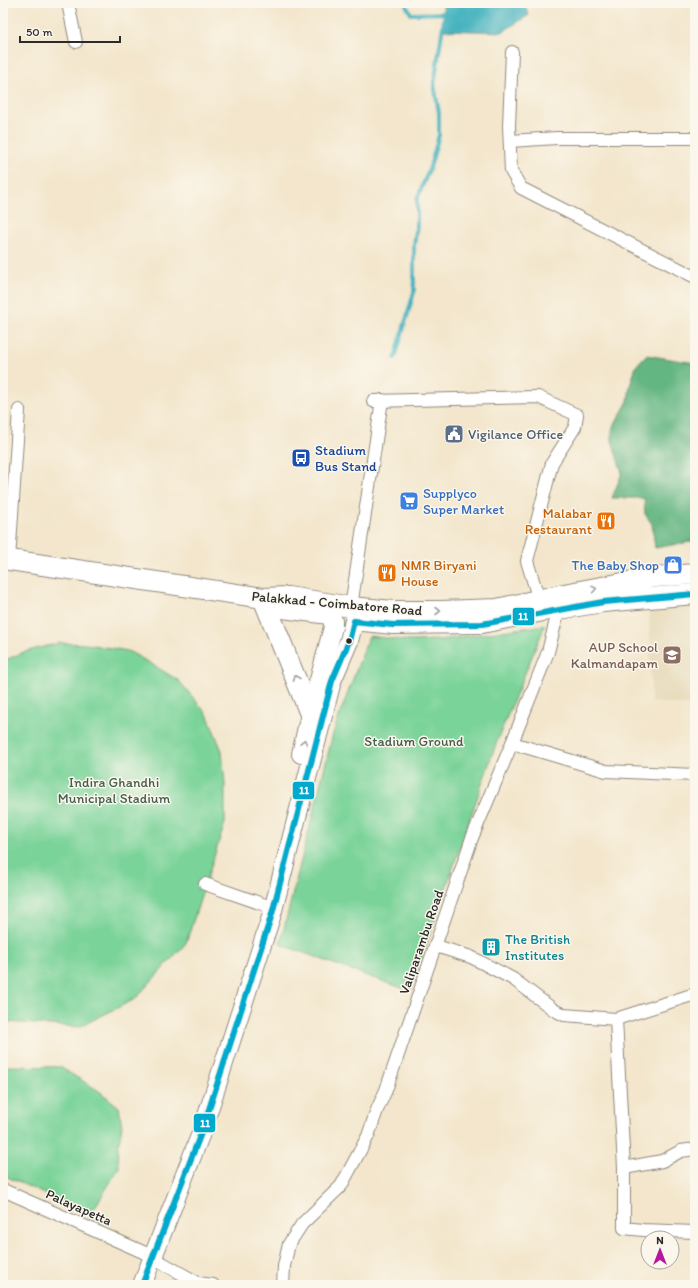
<svg xmlns="http://www.w3.org/2000/svg" width="698" height="1288" font-family="Itim,sans-serif">
	<style>
		.built { fill: #e7daba }
		.green { fill: #7ad399; stroke: #527f62 }
		.forest { fill: #63b581; stroke: #477056 }
		.water { fill: #44b3bf; stroke: #386f75 }
		.lines { fill: none; stroke-linecap: round; stroke-linejoin: round }
		.stream { stroke: #44b3bf; stroke-width: 4 }
		.street-casing { stroke: #8f887c; stroke-width: 14 }
		.secondary-casing { stroke: #8f887c; stroke-width: 20 }
		.primary-casing { stroke: #8f887c; stroke-width: 22 }
		.street { stroke: #fff; stroke-width: 12 }
		.secondary { stroke: #fff; stroke-width: 18 }
		.primary { stroke: #fff; stroke-width: 20 }
		.bus-1-casing { stroke: #fbf7ec; stroke-width: 9 }
		.bus-1 { stroke: #00a9ce; stroke-width: 6 }
		.oneway { stroke: #a0a0a0 }
		.bus-dot { fill: #2b2b2b; stroke: #fbf7ec; stroke-width: 1.5 }
		.labels { text-anchor: middle; stroke-width: 3; stroke-linejoin: round; paint-order: stroke }
		.service-label { font-size: 14px; fill: #4e5e75; stroke: #fbf7ec; text-anchor: start }
		.transit-label { font-size: 14px; fill: #164399; stroke: #fbf7ec; text-anchor: start }
		.shop-label { font-size: 14px; fill: #366cbe; stroke: #fbf7ec; text-anchor: start }
		.food-label { font-size: 14px; fill: #c56008; stroke: #fbf7ec; text-anchor: end }
		.street-label { font-size: 14px; fill: #2b2b2b; stroke: #fbf7ec }
		.education-label { font-size: 14px; fill: #785e54; stroke: #fbf7ec; text-anchor: end }
		.park-label { font-size: 14px; fill: #435d4c; stroke: #fbf7ec }
		.culture-label { font-size: 14px; fill: #0d838f; stroke: #fbf7ec; text-anchor: start }
		.line-badge { stroke: #fbf7ec; stroke-width: 1.5 }
		.badge-label { font-size: 11px; text-anchor: middle; font-weight: bold; fill: #fff }
	</style>
	<rect width="100%" height="100%" fill="#fbf7ec"/>
	<filter id="ink" filterUnits="userSpaceOnUse"><feTurbulence type="fractalNoise" baseFrequency=".025" numOctaves="2"/><feDisplacementMap in="SourceGraphic" scale="8" xChannelSelector="R" yChannelSelector="G"/><feConvolveMatrix kernelMatrix="1 2 1 2 8 2 1 2 1" color-interpolation-filters="sRGB"/></filter>
	<filter id="wash" filterUnits="userSpaceOnUse"><feTurbulence type="fractalNoise" baseFrequency=".012" numOctaves="4" result="noise"/><feDisplacementMap in="SourceGraphic" scale="16" xChannelSelector="R" yChannelSelector="G"/><feGaussianBlur stdDeviation="0.9" result="paint"/><feColorMatrix in="noise" values="0 0 0 0 0 0 0 0 0 0 0 0 0 0 0 0 0 1.4 0 .05"/><feComposite in="paint" operator="in"/></filter>
	<g filter="url(#wash)">
		<rect width="100%" height="100%" fill="#f3e6cc"/>
		<path class="built" d="M695 607V706L651 702 649 608Z"/>
		<g class="green">
			<path d="M545 625 497 741 410 991 334 964 280 944 334 730 369 636 411 641 439 640Z"/>
			<path d="M59 643 87 644 128 651 150 663 179 681 207 714 222 751 225 784V823L186 943 135 999 79 1027 7 1022 3 1020V661L24 652Z"/>
			<path d="M6 1066 60 1067 99 1091 119 1107 122 1127 118 1146 119 1168 90 1215 3 1175V1077Z"/>
		</g>
		<path class="forest" d="M646 355 695 363V541L655 548 652 524 645 514 644 498H612L622 473 612 441V430L628 401 630 386 636 366Z"/>
		<path class="water" d="M443 3H523L529 15 502 32 444 30Z"/>
		<g class="lines">
			<path class="stream" d="M395 358 414 292V245L417 224V199L430 167 439 135V113L434 84 445 13 411 14 405 3"/>
		</g>
	</g>
	<g filter="url(#ink)">
		<g class="lines">
			<defs>
				<g id="street">
					<path d="M68 3 76 42"/>
					<path d="M512 52 509 126 511 171 521 188 695 277"/>
					<path d="M510 141 557 138H695"/>
					<path d="M373 401 538 397 577 415 575 427 552 463 527 561 539 600"/>
					<path d="M9 560 19 410"/>
					<path d="M351 607 382 400"/>
					<path d="M512 743 606 771 695 775"/>
					<path d="M205 884 274 908"/>
					<path d="M436 946 471 957 513 979 554 1010 564 1015 616 1019 624 1168V1228L643 1230 695 1232"/>
					<path d="M616 1019 695 994"/>
					<path d="M624 1168 662 1161 681 1151 695 1149"/>
					<path d="M3 1190 143 1252 198 1283 213 1285"/>
					<path d="M283 1285 284 1266 289 1244 302 1224 341 1186 368 1136 377 1110 386 1090 472 838 512 743 548 652 560 604"/>
				</g>
				<g id="secondary">
					<path d="M263 598 283 609 329 615 333 620V627L310 714 301 754"/>
					<path d="M142 1285 203 1128 272 914 332 681 349 641 354 621 393 625 482 624 559 609"/>
				</g>
				<g id="primary">
					<path d="M3 559 263 598 288 597 351 607 393 611H441L497 609 564 594 655 577 695 574"/>
					<path d="M263 598 310 714"/>
					<path d="M559 609 603 602 695 594"/>
				</g>
			</defs>
			<use href="#street" class="street-casing"/>
			<use href="#secondary" class="secondary-casing"/>
			<use href="#primary" class="primary-casing"/>
			<use href="#street" class="street"/>
			<use href="#secondary" class="secondary"/>
			<use href="#primary" class="primary"/>
			<defs>
				<path id="bus-1" d="M142 1285 203 1128 272 914 332 681 349 641 354 621 393 625 482 624 603 602 695 594"/>
			</defs>
			<use href="#bus-1" class="bus-1-casing"/>
			<use href="#bus-1" class="bus-1"/>
		</g>
		<defs><path id="oneway-chevron" d="M-2-3.5L2.5 0L-2 3.5" fill="none" stroke-width="1.6" stroke-linecap="round" stroke-linejoin="round"/></defs>
		<g class="oneway">
			<use href="#oneway-chevron" transform="translate(594 589) rotate(-10)"/>
			<use href="#oneway-chevron" transform="translate(438 611)"/>
			<use href="#oneway-chevron" transform="translate(296 678) rotate(-112)"/>
			<use href="#oneway-chevron" transform="translate(304 742) rotate(-77)"/>
		</g>
	</g>
	<defs>
		<symbol id="civic-square" viewBox="-11 -11 22 22"><rect x="-9" y="-9" width="18" height="18" rx="4" fill="#5c6f8a" stroke="#fbf7ec"/><path d="M-.6-6.5H3V-4.5H.6V-3L4-1V1h2V6H-6V1h2V-1L-.6-3ZM-1.2 2.5V6h2.4V2.5Z" fill="#fff"/></symbol>
		<symbol id="bus-square" viewBox="-11 -11 22 22"><rect x="-9" y="-9" width="18" height="18" rx="4" fill="#1a4fb4" stroke="#fbf7ec"/><path d="M-5-6H5V4H4V6H2V4H-2V6H-4V4H-5ZM-3.5-4V0h7V-4ZM-3.5 1.2v1.5H-2V1.2ZM2 1.2v1.5H3.5V1.2Z" fill="#fff"/></symbol>
		<symbol id="supermarket-square" viewBox="-11 -11 22 22"><rect x="-9" y="-9" width="18" height="18" rx="4" fill="#3f7fe0" stroke="#fbf7ec"/><path d="M-6-5.5h2.5l.6 2H6L4.5 2H-2.5L-4.4-4H-6ZM-1.5 3.2a1.3 1.3 0 1 0 .1 0ZM3 3.2a1.3 1.3 0 1 0 .1 0Z" fill="#fff"/></symbol>
		<symbol id="restaurant-square" viewBox="-11 -11 22 22"><rect x="-9" y="-9" width="18" height="18" rx="4" fill="#e8710a" stroke="#fbf7ec"/><path d="M-5-6h1v4h1v-4h1v4h1v-4h1v5L-1.5 .5V6h-2V.5L-5-1ZM5-6V6H3V1.5H1.5Q1.5-4 5-6Z" fill="#fff"/></symbol>
		<symbol id="shop-square" viewBox="-11 -11 22 22"><rect x="-9" y="-9" width="18" height="18" rx="4" fill="#3f7fe0" stroke="#fbf7ec"/><path d="M-5-2.5h2.3a2.7 3.5 0 0 1 5.4 0H5L5.5 6h-11ZM-1.5-2.5h3a1.5 2.3 0 0 0-3 0Z" fill="#fff"/></symbol>
		<symbol id="school-square" viewBox="-11 -11 22 22"><rect x="-9" y="-9" width="18" height="18" rx="4" fill="#8d6e63" stroke="#fbf7ec"/><path d="M0-5L7-2L0 1L-7-2ZM-4 1L0 2.5L4 1V4Q0 6-4 4Z" fill="#fff"/></symbol>
		<symbol id="building-square" viewBox="-11 -11 22 22"><rect x="-9" y="-9" width="18" height="18" rx="4" fill="#0f9aa8" stroke="#fbf7ec"/><path d="M-4-6H4V6H1V3H-1V6H-4ZM-2.5-4.3h1.7v1.8h-1.7ZM.8-4.3h1.7v1.8H.8ZM-2.5-1h1.7V.8h-1.7ZM.8-1h1.7V.8H.8Z" fill="#fff"/></symbol>
	</defs>
	<g fill-rule="evenodd">
		<use href="#civic-square" x="443" y="423" width="22" height="22"/>
		<use href="#bus-square" x="290" y="447" width="22" height="22"/>
		<use href="#supermarket-square" x="398" y="490" width="22" height="22"/>
		<use href="#restaurant-square" x="595" y="510" width="22" height="22"/>
		<use href="#shop-square" x="662" y="554" width="22" height="22"/>
		<use href="#restaurant-square" x="376" y="562" width="22" height="22"/>
		<use href="#school-square" x="661" y="644" width="22" height="22"/>
		<use href="#building-square" x="480" y="936" width="22" height="22"/>
	</g>
	<circle class="bus-dot" cx="349" cy="641" r="3.5"/>
	<g class="labels">
		<g class="service-label">
			<text x="468" y="439">Vigilance Office</text>
		</g>
		<g class="transit-label">
			<text x="315" y="455">Stadium<tspan x="315" dy="16">Bus Stand</tspan></text>
		</g>
		<g class="shop-label">
			<text x="423" y="498">Supplyco<tspan x="423" dy="16">Super Market</tspan></text>
			<text x="659" y="570" text-anchor="end">The Baby Shop</text>
		</g>
		<g class="food-label">
			<text x="592" y="518">Malabar<tspan x="592" dy="16">Restaurant</tspan></text>
			<text x="401" y="570" text-anchor="start">NMR Biryani<tspan x="401" dy="16">House</tspan></text>
		</g>
		<g class="street-label">
			<text transform="translate(337 603) rotate(5)" y="5">Palakkad - Coimbatore Road</text>
			<text transform="translate(421 942) rotate(-71)" y="5">Valiparambu Road</text>
			<text transform="translate(79 1207) rotate(24)" y="5">Palayapetta</text>
		</g>
		<g class="education-label">
			<text x="658" y="652">AUP School<tspan x="658" dy="16">Kalmandapam</tspan></text>
		</g>
		<g class="park-label">
			<text x="414" y="746">Stadium Ground</text>
			<text x="114" y="787">Indira Ghandhi<tspan x="114" dy="16">Municipal Stadium</tspan></text>
		</g>
		<g class="culture-label">
			<text x="505" y="944">The British<tspan x="505" dy="16">Institutes</tspan></text>
		</g>
	</g>
	<g class="line-badge">
		<rect x="512" y="607" width="23" height="19" rx="4" fill="#00a9ce"/>
		<rect x="292" y="781" width="23" height="19" rx="4" fill="#00a9ce"/>
		<rect x="193" y="1113" width="23" height="20" rx="4" fill="#00a9ce"/>
	</g>
	<g class="badge-label">
		<text x="523" y="620">11</text>
		<text x="304" y="794">11</text>
		<text x="205" y="1127">11</text>
	</g>
	<rect width="698" height="1288" fill="none" stroke="#fbf7ec" stroke-width="16"/>
	<g transform="translate(660 1250)"><circle r="19" fill="#fbf7ec" stroke="#a8a59f"/>
	<path d="M0-3L7 15L0 10L-7 15Z" fill="#b5179e"/>
	<text y="-6" font-size="11" font-weight="bold" text-anchor="middle" fill="#2b2b2b">N</text>
	</g>
	<path d="M20 36v6h100v-6" fill="none" stroke="#2b2b2b" stroke-width="2"/>
	<text x="26" y="36" font-size="12" fill="#2b2b2b" stroke="#fbf7ec" stroke-width="3" paint-order="stroke">50 m</text>
</svg>
